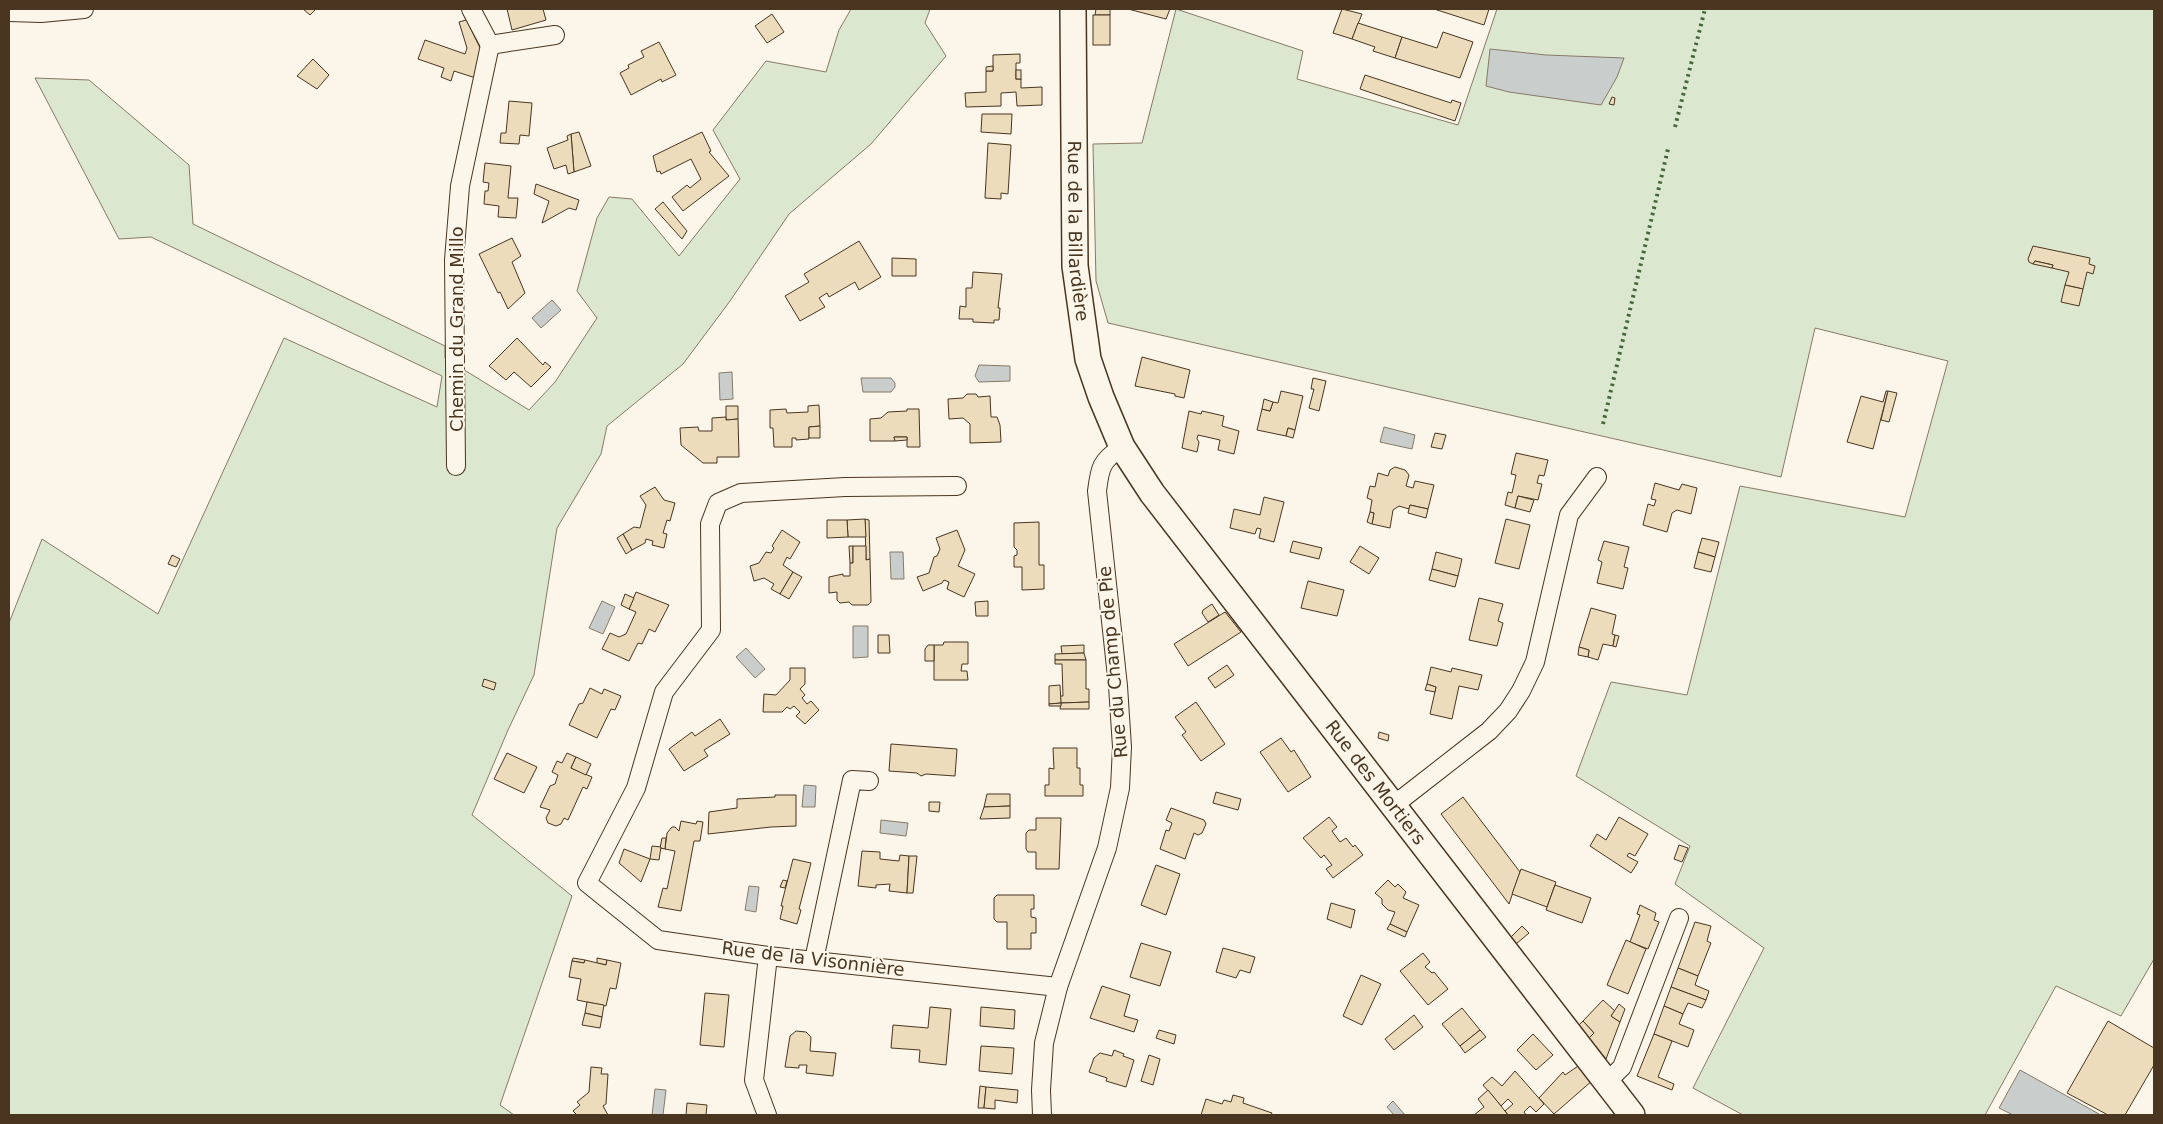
<svg xmlns="http://www.w3.org/2000/svg" width="2163" height="1124" font-family="'DejaVu Sans',sans-serif">
	<style>
		.green { fill: #dce7d0; stroke: #887966 }
		.water { fill: #c9cecd; stroke: #887966 }
		.building { fill: #ecdcbc; stroke: #4a3520 }
		.lines { fill: none; stroke-linecap: round; stroke-linejoin: round }
		.street-casing { stroke: #4a3520; stroke-width: 20 }
		.secondary-casing { stroke: #4a3520; stroke-width: 28 }
		.street { stroke: #fbf6e9; stroke-width: 18 }
		.secondary { stroke: #fbf6e9; stroke-width: 25 }
		.hedge { stroke: #436837; stroke-width: 4; stroke-dasharray: 2.5 4; stroke-linecap: butt }
		.labels { text-anchor: middle; stroke-width: 4; stroke-linejoin: round; paint-order: stroke }
		.street-label { font-size: 18px; fill: #4a3520; stroke: #fbf6e9 }
	</style>
	<rect width="100%" height="100%" fill="#fbf6e9"/>
	<g class="green">
		<path d="M851 9H930L925 23 946 56 871 144 789 214 730 301 683 364 607 426 601 454 557 528 534 675 508 730 472 815 572 896 500 1105 514 1115H9V623L42 539 158 614 284 338 437 407 442 376 151 237 119 239 35 78 89 80 189 165 193 224 445 346V358L529 410 555 382 597 318 577 291 597 218 609 197 632 199 679 256 740 179 713 130 766 61 826 72 839 30Z"/>
		<path d="M1176 9 1303 51 1297 79 1458 125 1497 9H2154V959L2121 1016 2056 986 1985 1115H1743L1693 1088 1764 948 1675 884 1690 846 1576 776 1611 682 1687 695 1740 486 1905 517 1948 361 1815 328 1781 477 1108 323 1096 281 1093 144 1142 143Z"/>
	</g>
	<g class="water">
		<path d="M1490 49 1546 55 1624 58 1617 77 1601 105 1509 92 1486 86Z"/>
		<path d="M552 300 561 310 541 328 532 318Z"/>
		<path d="M979 365 1010 366V381L979 382 975 376Z"/>
		<path d="M732 372 733 399 720 400 719 373Z"/>
		<path d="M861 378H891L895 383V387L891 392H863Z"/>
		<path d="M1384 427 1415 435 1412 449 1380 442Z"/>
		<path d="M890 552H903L904 579H891Z"/>
		<path d="M602 601 615 607 603 634 589 628Z"/>
		<path d="M853 626H868V657L853 658Z"/>
		<path d="M746 648 765 669 755 678 736 657Z"/>
		<path d="M804 785 816 786 815 807H802Z"/>
		<path d="M881 820 908 823 906 836 880 833Z"/>
		<path d="M749 886 759 887 756 912 745 910Z"/>
		<path d="M2020 1070 2099 1114V1115H2013L1999 1108Z"/>
		<path d="M655 1089 666 1090 663 1115H652Z"/>
		<path d="M1393 1101 1405 1115H1394L1387 1107Z"/>
	</g>
	<g class="building">
		<path d="M303 9H316L310 15Z"/>
		<path d="M507 9H543L546 20 512 30Z"/>
		<path d="M1096 9H1110V15H1095Z"/>
		<path d="M1128 9H1170L1166 19Z"/>
		<path d="M1342 9 1362 14 1352 39 1333 33Z"/>
		<path d="M1434 9H1489L1484 25Z"/>
		<path d="M463 13 486 60 479 79 454 71 451 81 441 77 444 68 418 59 425 40 465 54 467 48 459 22 466 20Z"/>
		<path d="M772 14 784 32 767 43 755 26Z"/>
		<rect x="1093" y="15" width="17" height="30"/>
		<path d="M1358 23 1402 37 1395 58 1373 51 1375 47 1352 39Z"/>
		<path d="M1443 32 1473 42 1460 78 1395 58 1402 37 1437 48Z"/>
		<path d="M659 42 676 75 662 82 661 79 631 95 620 73 629 68 628 65 644 57 641 51Z"/>
		<path d="M1020 54V63H1016V79H1021V88L1042 87V105L1017 106 1016 92 1001 93V106L966 107 965 93 986 92V71H993V55Z"/>
		<path d="M313 59 329 75 317 89 297 76Z"/>
		<path d="M993 66V71H986V67Z"/>
		<rect x="1016" y="70" width="5" height="9"/>
		<path d="M1365 75 1451 103 1452 100 1461 103 1455 121 1360 89Z"/>
		<path d="M1612 97 1615 98 1614 105 1609 104Z"/>
		<path d="M509 101 532 103 529 136 520 135 519 144 500 143 501 133H506Z"/>
		<path d="M982 114H1012L1011 134 981 132Z"/>
		<path d="M579 132 591 166 574 172 571 134Z"/>
		<path d="M702 132 711 151 709 152 729 176 683 211 672 197 687 185 690 188 701 179 691 159 661 174 660 171 657 172 653 156Z"/>
		<path d="M571 134 574 172 568 174 566 165 554 169 547 148 568 140 567 136Z"/>
		<path d="M988 143 1011 145 1008 194 1001 193V199L985 198Z"/>
		<path d="M485 163 511 166 508 198H518L516 218 498 217 499 206 484 204 485 191H488L489 183 483 182Z"/>
		<path d="M536 184 579 200 576 210 569 208 542 223 549 201 534 194Z"/>
		<path d="M663 202 687 231 682 239 655 209Z"/>
		<path d="M512 238 521 256 512 262 525 293 508 309 500 292 498 293 479 254Z"/>
		<path d="M859 241 881 277 859 290 855 282 829 297 827 293 819 298 825 307 800 321 785 296 809 282 804 274Z"/>
		<path d="M2033 246 2090 258 2089 264 2095 266 2093 274 2087 272 2083 289 2065 285 2069 272 2052 268 2053 265 2035 261 2033 264 2029 262 2028 259Z"/>
		<path d="M892 258 916 259V276H892Z"/>
		<path d="M2035 261 2053 265 2052 268 2033 264Z"/>
		<path d="M973 272 1002 274 998 308H1000L999 320H994V323L973 322V319H959L960 306 966 307V288H972Z"/>
		<path d="M2065 285 2083 289 2079 306 2061 302Z"/>
		<path d="M517 338 543 365 545 362 551 367 531 387 514 372 506 380 489 366Z"/>
		<path d="M1142 357 1190 370 1184 398 1175 396V394L1135 386Z"/>
		<path d="M1313 378 1326 381 1319 411 1309 408 1314 389H1311Z"/>
		<path d="M1281 391 1303 396 1295 430 1288 428 1286 436 1257 430 1262 409 1270 411 1273 402 1278 403Z"/>
		<path d="M1886 391H1888L1873 449 1847 442 1861 396 1883 402Z"/>
		<path d="M1888 391 1897 393 1889 422 1881 420Z"/>
		<path d="M967 394H976L978 397 990 396 991 417H997L1000 425 1001 442 970 443V424L963 418 949 419 948 399 963 398Z"/>
		<path d="M1264 399 1273 402 1270 411 1262 409Z"/>
		<path d="M819 405 820 426 809 427V439L796 440V438H792V447H774L773 428H770V410L786 409 787 413 808 412V406Z"/>
		<path d="M726 406H738V419L726 420Z"/>
		<path d="M907 409H919L920 447H907V437H894L895 441H870V419L881 418 888 412 907 411Z"/>
		<path d="M1189 411 1201 414 1202 411 1224 416 1222 426 1239 431 1234 454 1218 450 1220 440 1198 435 1197 439 1199 442 1197 452 1182 448Z"/>
		<path d="M726 417V420L738 419 739 457H717V463H703L681 445 680 428 698 427 699 431H712V418Z"/>
		<path d="M820 426V438H809V427Z"/>
		<path d="M1288 428 1295 430 1293 438 1286 436Z"/>
		<path d="M1435 433 1446 435 1442 449 1431 447Z"/>
		<path d="M894 437H907V440L895 441Z"/>
		<path d="M1516 453 1548 460 1544 476 1539 475 1537 483 1542 484 1538 500 1518 496 1515 508 1505 505 1508 492 1512 493 1516 475 1511 474Z"/>
		<path d="M1395 467 1405 470 1409 475 1406 486 1413 488 1415 481 1434 485 1428 509 1410 505 1409 509 1399 506 1393 510 1390 528 1372 524 1374 513 1370 512 1372 500 1367 498 1370 486 1375 487 1378 473 1388 476 1390 470Z"/>
		<path d="M1655 483 1679 490 1682 484 1697 488 1691 514 1677 510 1672 513 1667 532 1643 525 1648 504 1654 506 1656 500 1651 499Z"/>
		<path d="M655 487 664 500 675 503 670 521 667 520 663 533 667 534 664 548 652 545 653 541 646 539 645 543 632 550 623 534 634 527 640 528 646 505 640 496Z"/>
		<path d="M1518 496 1534 500 1530 512 1515 508Z"/>
		<path d="M1264 497 1284 502 1274 542 1259 538 1261 529 1257 528 1255 534 1230 528 1234 509 1260 515Z"/>
		<path d="M1410 505 1428 509 1426 518 1408 513Z"/>
		<path d="M1370 512 1374 513 1372 524 1367 522Z"/>
		<path d="M865 519 869 520 870 559 866 560Z"/>
		<path d="M865 519 866 537H848L847 520Z"/>
		<path d="M1506 519 1530 525 1519 569 1495 563Z"/>
		<path d="M827 520H847L848 537 827 538Z"/>
		<path d="M1039 522V565H1044V589L1022 590V567H1014V556L1017 555V550L1014 547V523Z"/>
		<path d="M782 530 800 542 790 559 787 557 783 565 793 572 780 594 771 589 774 584 764 578 754 581 750 566 759 563 766 552 771 553 774 548 772 546Z"/>
		<path d="M957 530 965 550 958 566 975 574 964 597 947 589 949 582 944 580 942 583 923 591 917 577 929 573 934 557 937 556 940 549 936 538Z"/>
		<path d="M623 534 632 550 626 554 617 538Z"/>
		<path d="M1702 538 1719 542 1715 557 1698 552Z"/>
		<path d="M1293 541 1322 548 1319 559 1290 552Z"/>
		<path d="M1604 541 1629 547 1624 567 1628 568 1623 589 1597 583 1602 562 1598 560Z"/>
		<path d="M849 546H853V563H850Z"/>
		<path d="M853 546H866V560L870 559 871 602 868 605H852L849 602 840 603 837 600V592L829 593V577L843 574V576H850V563H853Z"/>
		<path d="M1360 546 1379 558 1369 574 1350 562Z"/>
		<path d="M1436 552 1462 559 1458 576 1432 569Z"/>
		<path d="M1698 552 1715 557 1711 572 1694 568Z"/>
		<path d="M172 555 180 559 176 567 168 564Z"/>
		<path d="M1432 569 1458 576 1455 587 1429 580Z"/>
		<path d="M793 572 802 577 789 599 780 594Z"/>
		<path d="M1308 581 1344 590 1337 616 1301 608Z"/>
		<path d="M636 592 669 605 655 632 649 629 642 644 638 643 629 661 602 649 610 633 619 637 626 634 636 612 629 609Z"/>
		<path d="M625 594 634 598 629 609 621 605Z"/>
		<path d="M1479 598 1503 604 1498 621 1503 623 1497 646 1469 640Z"/>
		<path d="M988 601V616H976L975 602Z"/>
		<path d="M1212 604 1219 615 1208 622 1202 613 1203 610Z"/>
		<path d="M1591 608 1616 615 1612 634 1615 635 1613 646 1603 644 1598 660 1588 657 1589 650 1579 647Z"/>
		<path d="M1225 612 1241 632 1188 666 1174 644Z"/>
		<path d="M878 635H889L890 653H878Z"/>
		<path d="M1615 635 1619 636 1616 647 1613 646Z"/>
		<path d="M944 642H968V664H962L961 671H967L968 680H934V645H943Z"/>
		<path d="M928 645H934V661H925V649Z"/>
		<path d="M1084 645V653L1062 654 1061 646Z"/>
		<path d="M1579 647 1589 650 1588 657 1578 655Z"/>
		<path d="M1084 653 1086 660H1055V654Z"/>
		<path d="M1055 660H1086V689H1089V702L1061 703 1060 696H1063L1062 664H1055Z"/>
		<path d="M1227 665 1234 675 1215 688 1208 678Z"/>
		<path d="M1431 667 1451 672 1452 668 1482 675 1478 690 1459 686 1452 719 1430 714 1436 687 1427 684Z"/>
		<path d="M790 668H805V684L800 689 805 695 802 698 807 704 811 701 819 710 805 724 796 716 800 712 794 706 790 709 787 707 782 712H763L764 694 776 695 790 680Z"/>
		<path d="M484 679 496 683 494 690 482 686Z"/>
		<path d="M1427 684 1436 687 1435 692 1425 690Z"/>
		<path d="M1060 685 1061 703 1049 704V686Z"/>
		<path d="M590 688 602 694 604 689 621 696 615 710 611 709 597 738 569 725 579 704 583 703Z"/>
		<path d="M1089 702V709H1060L1061 703Z"/>
		<path d="M1196 702 1225 744 1201 761 1182 735 1186 732 1175 717Z"/>
		<path d="M1061 703V706H1049V704Z"/>
		<path d="M720 719 730 734 704 750 708 756 684 771 669 749 692 732 695 736Z"/>
		<path d="M1379 732 1389 735 1388 741 1378 738Z"/>
		<path d="M1281 738 1291 752 1294 750 1311 777 1288 792 1260 752Z"/>
		<path d="M891 744 957 749 955 776 926 774 921 776 917 773 889 771Z"/>
		<path d="M1053 748H1077V768H1080V785H1083V796H1045V785H1049V768L1054 769Z"/>
		<path d="M507 753 537 767 524 793 494 779Z"/>
		<path d="M567 753 576 757 571 768 592 777 587 789 583 787 568 820 564 818 561 824 556 826 548 823 546 818 550 810 540 807 550 786 555 784 558 775 552 772 557 761 562 763Z"/>
		<path d="M576 757 591 764 586 775 571 768Z"/>
		<path d="M1216 792 1241 799 1238 810 1213 803Z"/>
		<path d="M987 794H1010V806L984 807Z"/>
		<path d="M775 795H796V826L771 827 708 834 709 812 737 808V799L775 797Z"/>
		<path d="M1463 797 1520 872 1509 904 1441 814Z"/>
		<path d="M929 802H940L939 812 929 811Z"/>
		<path d="M1010 806V818L980 819 984 807Z"/>
		<path d="M1171 808 1204 820 1206 824 1202 833 1198 835 1194 833 1185 859 1160 849 1166 830 1169 831 1172 823 1166 820Z"/>
		<path d="M1329 817 1337 827 1332 831 1340 842 1346 838 1353 847 1355 845 1363 855 1333 878 1326 869 1332 865 1324 855 1321 858 1303 838Z"/>
		<path d="M1619 817 1648 834 1635 856 1629 853 1627 856 1638 862 1631 873 1590 846 1597 834 1606 840Z"/>
		<path d="M1036 818H1061L1059 869H1036V852H1028L1026 849V833L1029 830H1036Z"/>
		<path d="M681 821 696 824 697 821 703 822 700 841H694L681 911 658 907 663 888 667 889 675 851 665 849 667 833 672 827H675L679 831Z"/>
		<path d="M662 838H666L665 849 660 848Z"/>
		<path d="M1679 845 1688 848 1682 862 1674 859Z"/>
		<path d="M652 846 661 847 659 860 650 859Z"/>
		<path d="M624 849 650 859 641 882 619 863Z"/>
		<path d="M862 851 880 852V859L899 861 900 855 909 856 907 893 889 891 890 884 876 885V888L858 886Z"/>
		<path d="M909 856H917L913 893H907Z"/>
		<path d="M793 859 811 863 799 909 801 910 797 924 780 919 783 906H781Z"/>
		<path d="M1156 865 1180 874 1166 915 1141 905Z"/>
		<path d="M1521 869 1556 882 1547 907 1512 894Z"/>
		<path d="M783 880 787 881 785 888 780 887Z"/>
		<path d="M1388 880 1395 887 1398 884 1406 892 1403 898 1419 905 1407 932 1390 924 1395 912 1388 910 1382 904V899L1375 893Z"/>
		<path d="M1555 885 1591 898 1582 923 1546 910Z"/>
		<path d="M997 895H1034V909H1031V917L1036 918V933H1031V949H1007V922H997L994 919V898Z"/>
		<path d="M1331 903 1355 910 1351 928 1327 919Z"/>
		<path d="M1640 905 1656 913 1654 920 1659 922 1648 949 1630 942 1640 915 1637 914Z"/>
		<path d="M1695 922 1711 926 1707 941 1711 943 1698 976 1678 968Z"/>
		<path d="M1390 924 1407 932 1405 937 1387 929Z"/>
		<path d="M1522 926 1529 933 1516 944 1511 937Z"/>
		<path d="M1626 940 1646 949 1628 994 1607 985Z"/>
		<path d="M1141 943 1171 952 1160 986 1130 977Z"/>
		<path d="M1223 948 1255 957 1250 973 1240 970 1236 978 1216 972Z"/>
		<path d="M1423 953 1430 962 1425 967 1432 973 1434 972 1448 989 1428 1005 1400 971Z"/>
		<path d="M573 958 585 960 584 963 572 961Z"/>
		<path d="M597 958 607 960 606 965 597 963Z"/>
		<path d="M585 960 606 965 607 960 621 963 616 989 610 988 606 1006 577 1000 581 979 569 977 572 961 584 963Z"/>
		<path d="M1678 968 1698 976 1695 985 1709 991 1706 1000 1671 987Z"/>
		<path d="M1361 975 1381 984 1362 1025 1343 1016Z"/>
		<path d="M1102 986 1130 995 1124 1016 1138 1020 1134 1032 1090 1018Z"/>
		<path d="M1671 987 1706 1000 1702 1008 1688 1003 1683 1014 1664 1006Z"/>
		<path d="M705 993 729 995 724 1047 700 1045Z"/>
		<path d="M1603 1000 1615 1011 1611 1016 1620 1022 1606 1059 1589 1038 1594 1033 1583 1021Z"/>
		<path d="M587 1002 604 1005 602 1017 585 1013Z"/>
		<path d="M1619 1004 1625 1009 1620 1022 1611 1016Z"/>
		<path d="M1664 1006 1683 1014 1679 1024 1694 1030 1688 1047 1654 1034Z"/>
		<path d="M930 1007 951 1009 946 1065 919 1062 920 1050 891 1048 893 1025 928 1028Z"/>
		<path d="M981 1007 1015 1010 1014 1029 980 1026Z"/>
		<path d="M1462 1008 1480 1030 1460 1046 1442 1024Z"/>
		<path d="M585 1013 602 1017 600 1028 582 1025Z"/>
		<path d="M1414 1015 1423 1027 1394 1050 1385 1039Z"/>
		<path d="M1583 1021 1594 1033 1589 1038 1579 1025Z"/>
		<path d="M2108 1021 2154 1048V1065L2125 1115H2108L2067 1093Z"/>
		<path d="M1159 1030 1176 1035 1174 1044 1156 1038Z"/>
		<path d="M1480 1030 1486 1037 1465 1053 1460 1046Z"/>
		<path d="M796 1031 806 1032 811 1037 810 1051 836 1053 833 1076 806 1073 807 1065H799V1068L785 1067 790 1036Z"/>
		<path d="M1533 1034 1553 1055 1536 1070 1517 1050Z"/>
		<path d="M1654 1034 1672 1041 1658 1077 1674 1084 1672 1090 1637 1076Z"/>
		<path d="M981 1046 1014 1048 1012 1074 979 1071Z"/>
		<path d="M1114 1050 1124 1054 1123 1056 1134 1060 1126 1087 1106 1081 1107 1078 1089 1072 1094 1058 1100 1053 1112 1056Z"/>
		<path d="M1149 1055 1160 1059 1153 1085 1141 1081Z"/>
		<path d="M1581 1064 1593 1080 1554 1114 1539 1098 1563 1072 1565 1075Z"/>
		<path d="M591 1067 602 1068 601 1074H608L606 1104 603 1106 608 1115H577L573 1111 580 1105 577 1102 589 1092Z"/>
		<path d="M1515 1071 1544 1104 1536 1112 1530 1106 1524 1112 1526 1115H1508L1505 1111 1513 1104 1508 1099 1501 1106 1483 1085 1492 1077 1502 1086Z"/>
		<path d="M980 1086 986 1087 984 1108H978Z"/>
		<path d="M986 1087 1018 1090 1017 1103 995 1100V1109L984 1108Z"/>
		<path d="M1488 1090 1501 1106 1508 1115H1474L1484 1107 1478 1099Z"/>
		<path d="M1233 1095 1244 1098 1243 1103 1272 1113 1271 1115H1201L1206 1099 1222 1104 1224 1100 1231 1102Z"/>
		<path d="M687 1103 707 1105 706 1115H686Z"/>
	</g>
	<g class="lines">
		<defs>
			<g id="street">
				<path d="M471 9 490 45 555 35"/>
				<path d="M9 12 41 13 84 9"/>
				<path d="M456 466 454 260 460 186 490 45"/>
				<path d="M957 486 845 487 741 493 718 503 710 524 711 630 664 692 636 788 587 883 658 940 768 956 1058 987"/>
				<path d="M1392 803 1403 798 1489 731 1508 711 1521 691 1535 662 1569 515 1597 477"/>
				<path d="M814 960 852 780 869 781"/>
				<path d="M1606 1083 1622 1067 1679 918"/>
				<path d="M767 1115 754 1080 768 956"/>
				<path d="M1042 1115 1041 1090 1044 1043 1058 987 1107 848 1120 788 1122 747 1118 686 1097 491C1100 467 1101 461 1122 447"/>
			</g>
			<g id="secondary">
				<path id="s1" d="M1073 9 1075 266 1088 359 1101 397 1122 447 1152 493 1632 1115"/>
			</g>
		</defs>
		<use href="#street" class="street-casing"/>
		<use href="#secondary" class="secondary-casing"/>
		<use href="#street" class="street"/>
		<use href="#secondary" class="secondary"/>
		<g class="hedge">
			<path d="M1675 127 1705 9"/>
			<path d="M1603 424 1668 149"/>
		</g>
	</g>
	<g class="labels">
		<g class="street-label">
			<text dy="6" stroke="none"><textPath href="#s1" startOffset="222">Rue de la Billardière</textPath></text>
			<text transform="translate(457 329) rotate(-90)" y="6">Chemin du Grand Millo</text>
			<text transform="translate(1113 662) rotate(-95)" y="6">Rue du Champ de Pie</text>
			<text dy="6" stroke="none"><textPath href="#s1" startOffset="866">Rue des Mortiers</textPath></text>
			<text transform="translate(813 959) rotate(7)" y="6">Rue de la Visonnière</text>
		</g>
	</g>
	<rect width="2163" height="1124" fill="none" stroke="#4a3520" stroke-width="20"/>
</svg>
